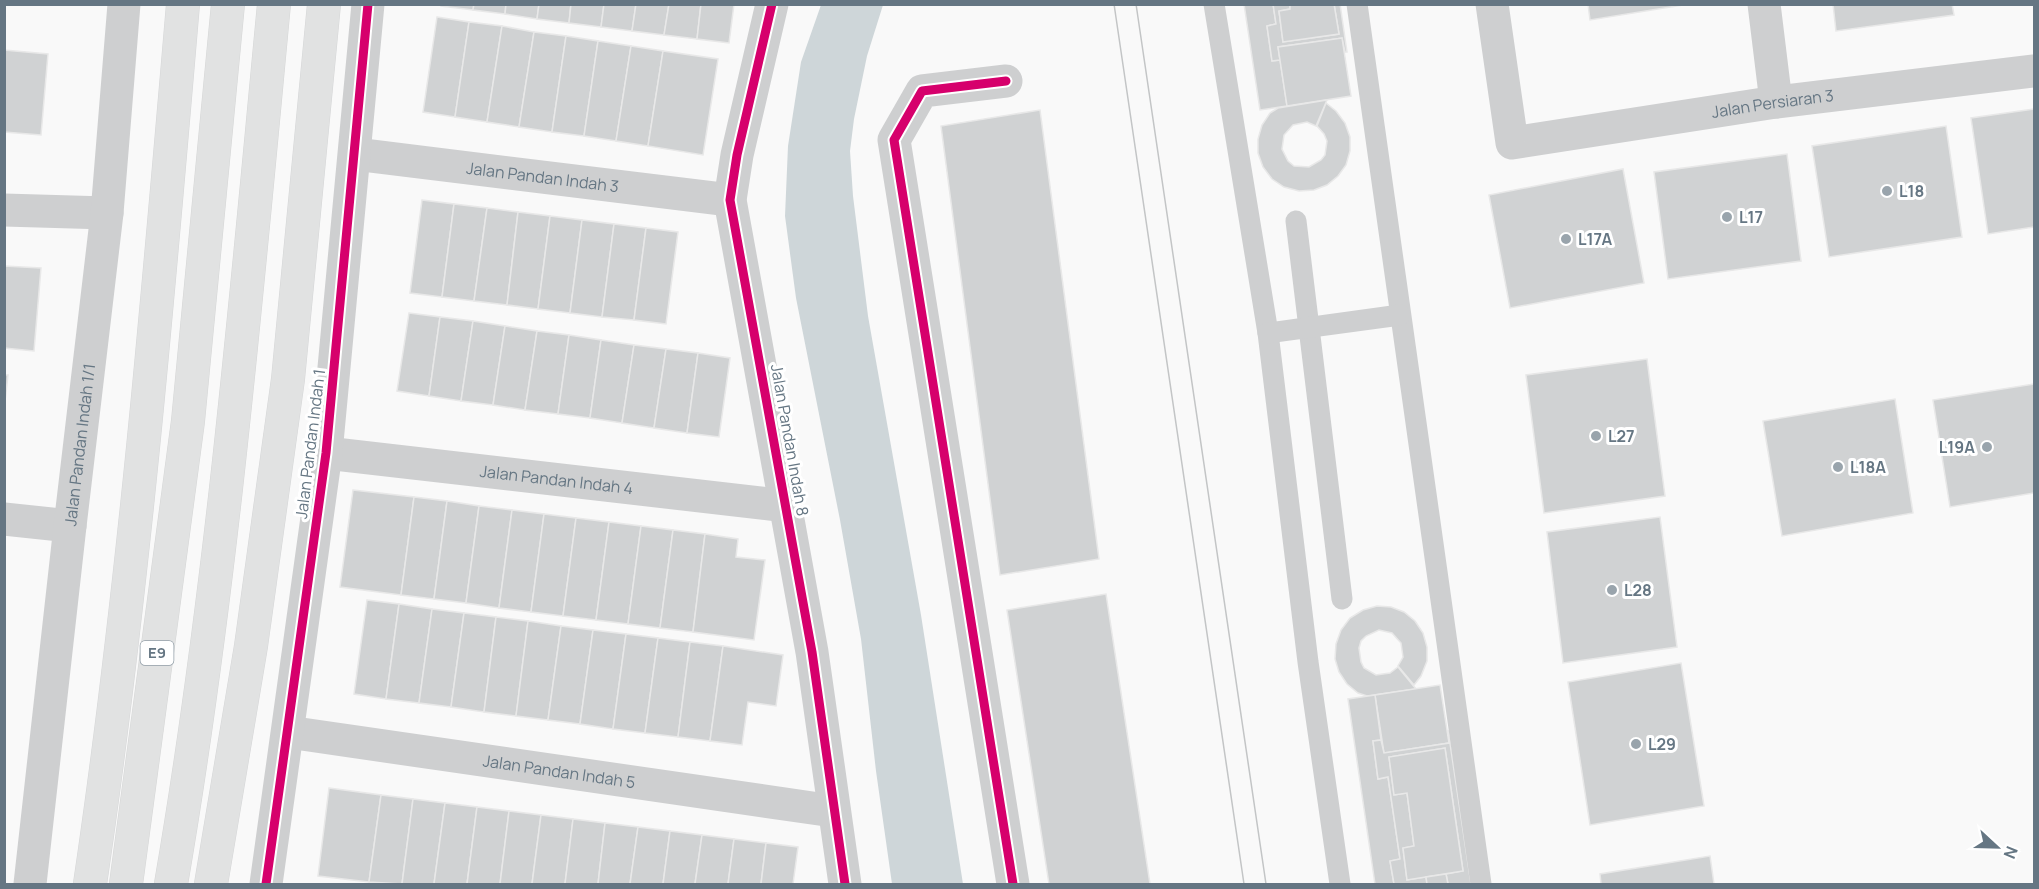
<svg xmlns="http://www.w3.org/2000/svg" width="2039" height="889" font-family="Manrope,sans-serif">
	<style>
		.water { fill: #ced6d9 }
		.building { fill: #d0d2d3; stroke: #e8e8e8; stroke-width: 1.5 }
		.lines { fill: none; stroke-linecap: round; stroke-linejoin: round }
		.secondary-casing { stroke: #d5d6d7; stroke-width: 34 }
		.highway-casing { stroke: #d5d6d6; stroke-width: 34 }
		.lane { stroke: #cecfd0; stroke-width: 21 }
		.street { stroke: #cecfd0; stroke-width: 33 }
		.secondary { stroke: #e1e2e2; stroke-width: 33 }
		.highway { stroke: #e1e2e2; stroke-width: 33 }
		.tram { stroke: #c3c5c6; stroke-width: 1.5 }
		.cycleway-casing { stroke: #fff; stroke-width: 13 }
		.cycleway { stroke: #d6006c; stroke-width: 9 }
		.poi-dot { fill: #99a4ac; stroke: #fff; stroke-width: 2 }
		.labels { text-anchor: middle; stroke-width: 6; stroke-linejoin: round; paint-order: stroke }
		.shield { fill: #fff; stroke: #939fa8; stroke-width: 1.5 }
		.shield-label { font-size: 15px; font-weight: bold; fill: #657683 }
		.street-label { font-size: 16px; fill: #657683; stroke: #fff }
		.poi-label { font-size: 16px; font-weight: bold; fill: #657683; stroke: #fff; text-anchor: start }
	</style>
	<rect width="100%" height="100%" fill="#f9f9f9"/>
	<path class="water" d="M821 5H883L867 56 854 119 850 151 853 196 868 316 921 615 963 884H892L876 771 861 639 840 520 796 298 785 216 788 146 801 62Z"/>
	<g class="building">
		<path d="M441 4H474L473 10 441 6Z"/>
		<path d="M474 4H506L505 14 473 10Z"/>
		<path d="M506 4H539L537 19 505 14Z"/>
		<path d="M539 4H571L569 23 537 19Z"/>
		<path d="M571 4H604L601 27 569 23Z"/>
		<path d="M604 4H636L632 31 601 27Z"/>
		<path d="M636 4H669L664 35 632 31Z"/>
		<path d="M669 4H701L697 39 664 35Z"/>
		<path d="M701 4H734L729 43 697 39Z"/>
		<path d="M1244 4H1273L1276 24 1267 26 1272 61 1280 60 1287 106 1260 110Z"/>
		<path d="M1273 4H1290V9L1279 11 1283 42 1339 34 1334 4H1340L1347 52H1345L1342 38 1278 47 1280 60 1272 61 1267 26 1276 24Z"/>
		<path d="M1290 4H1334L1339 34 1283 42 1279 11 1290 9Z"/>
		<path d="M1588 4H1689L1590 20Z"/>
		<path d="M1833 4H1952L1954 15 1836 31Z"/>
		<path d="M437 17 469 22 455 117 423 112Z"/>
		<path d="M469 22 502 26 487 122 455 117Z"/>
		<path d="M502 26 534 32 519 127 487 122Z"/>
		<path d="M534 32 566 36 552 132 519 127Z"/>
		<path d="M566 36 598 41 584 136 552 132Z"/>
		<path d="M1342 38 1351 96 1287 106 1278 47Z"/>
		<path d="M598 41 631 46 616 141 584 136Z"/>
		<path d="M631 46 663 51 648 146 616 141Z"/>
		<path d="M4 50 48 54 41 135 4 132Z"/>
		<path d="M663 51 718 59 703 155 648 146Z"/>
		<path d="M1327 100 1316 126 1307 122 1293 125 1284 135 1282 149 1288 161 1294 166 1309 167 1321 160 1325 155 1327 141 1324 134 1317 126 1326 103 1336 111 1345 123 1350 137V151L1346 165 1338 176 1327 185 1314 190 1299 191 1284 187 1272 179 1263 167 1258 153V139L1262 125 1270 113 1278 108Z"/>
		<path d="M2034 109V227L1988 234 1971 118Z"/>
		<path d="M1040 110 1099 559 1000 575 941 126Z"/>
		<path d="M1946 126 1962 237 1829 257 1812 146Z"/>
		<path d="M1787 154 1801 261 1668 279 1654 172Z"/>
		<path d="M1623 169 1644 283 1510 308 1489 195Z"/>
		<path d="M422 200 454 204 442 297 410 293Z"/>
		<path d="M454 204 487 208 474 301 442 297Z"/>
		<path d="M487 208 518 212 507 305 474 301Z"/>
		<path d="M518 212 550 216 538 309 507 305Z"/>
		<path d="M550 216 582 220 570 313 538 309Z"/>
		<path d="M582 220 614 224 602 317 570 313Z"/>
		<path d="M614 224 646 228 634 320 602 317Z"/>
		<path d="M646 228 678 232 666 324 634 320Z"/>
		<path d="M4 266 41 268 34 351 4 348Z"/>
		<path d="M409 313 440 317 429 396 397 391Z"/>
		<path d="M440 317 473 321 461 401 429 396Z"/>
		<path d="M473 321 505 326 493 405 461 401Z"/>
		<path d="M505 326 537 331 525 410 493 405Z"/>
		<path d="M537 331 569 335 558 414 525 410Z"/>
		<path d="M569 335 601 340 590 418 558 414Z"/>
		<path d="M601 340 634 345 622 423 590 418Z"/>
		<path d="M634 345 666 349 654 428 622 423Z"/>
		<path d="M666 349 698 353 687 433 654 428Z"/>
		<path d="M698 353 730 358 719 437 687 433Z"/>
		<path d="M1647 359 1665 496 1544 513 1526 375Z"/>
		<path d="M4 375H8L4 410Z"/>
		<path d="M2034 384V493L1950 507 1933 400Z"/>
		<path d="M1895 399 1913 513 1782 536 1763 421Z"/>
		<path d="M353 490 414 497 401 595 340 587Z"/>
		<path d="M414 497 447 501 434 599 401 595Z"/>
		<path d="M447 501 479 506 466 603 434 599Z"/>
		<path d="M479 506 512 510 499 608 466 603Z"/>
		<path d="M512 510 544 514 531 612 499 608Z"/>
		<path d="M544 514 576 518 563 616 531 612Z"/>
		<path d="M1660 517 1677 647 1563 663 1547 532Z"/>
		<path d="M576 518 609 522 596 620 563 616Z"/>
		<path d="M609 522 641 526 628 624 596 620Z"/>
		<path d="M641 526 673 530 660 628 628 624Z"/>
		<path d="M673 530 705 534 693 632 660 628Z"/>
		<path d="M705 534 738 539 736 557 765 560 754 640 693 632Z"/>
		<path d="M1106 594 1150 884H1049L1007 610Z"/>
		<path d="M367 600 399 604 386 699 354 694Z"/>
		<path d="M399 604 432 609 419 703 386 699Z"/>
		<path d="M1377 606 1391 607 1404 612 1415 621 1423 633 1427 647V661L1421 676 1414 685 1398 666 1403 657 1401 643 1392 633 1379 630 1366 636 1361 641 1359 648 1361 662 1364 668 1376 675 1390 673 1398 667 1416 689 1367 696 1358 693 1347 684 1339 672 1335 659 1336 644 1341 630 1350 618 1363 610Z"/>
		<path d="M432 609 464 613 451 707 419 703Z"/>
		<path d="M464 613 496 617 484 712 451 707Z"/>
		<path d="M496 617 528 621 516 716 484 712Z"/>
		<path d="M528 621 561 626 548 720 516 716Z"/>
		<path d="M561 626 593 630 580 724 548 720Z"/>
		<path d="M593 630 626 634 613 729 580 724Z"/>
		<path d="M626 634 658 638 645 733 613 729Z"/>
		<path d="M658 638 690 642 678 737 645 733Z"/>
		<path d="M690 642 723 646 710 741 678 737Z"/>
		<path d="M723 646 783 655 776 706 748 702 742 745 710 741Z"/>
		<path d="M1681 663 1704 806 1590 825 1568 682Z"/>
		<path d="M1440 685 1449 743 1384 753 1375 695Z"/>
		<path d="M1375 695 1381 740 1373 741 1378 779 1388 777 1400 859 1390 861 1394 884H1375L1348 699Z"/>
		<path d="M1448 730 1471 884H1448L1446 874 1463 871 1445 748 1389 757 1394 795 1407 793 1414 846 1403 848 1407 880 1426 877 1427 884H1394L1390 861 1400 859 1388 777 1378 779 1373 741 1381 740 1384 753 1449 743Z"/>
		<path d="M1445 748 1463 871 1407 880 1403 848 1414 846 1407 793 1394 795 1389 757Z"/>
		<path d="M329 788 381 795 369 882 318 876Z"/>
		<path d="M381 795 413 799 402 884 369 882Z"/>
		<path d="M413 799 445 803 434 884H402Z"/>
		<path d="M445 803 477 807 467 884H434Z"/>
		<path d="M477 807 509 811 500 884H467Z"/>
		<path d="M509 811 541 815 532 884H500Z"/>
		<path d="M541 815 573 819 565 884H532Z"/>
		<path d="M573 819 605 823 598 884H565Z"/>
		<path d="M605 823 638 827 630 884H598Z"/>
		<path d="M638 827 670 831 663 884H630Z"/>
		<path d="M670 831 702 835 695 884H663Z"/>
		<path d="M702 835 734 839 728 884H695Z"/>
		<path d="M734 839 766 843 761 884H728Z"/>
		<path d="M766 843 798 847 793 884H761Z"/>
		<path d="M1710 856 1714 884H1601L1600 874Z"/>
		<path d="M1446 874 1448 884H1427L1426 877Z"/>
	</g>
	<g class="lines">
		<defs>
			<g id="secondary">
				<path d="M90 884C133 593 158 298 183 4"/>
				<path d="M211 884 251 646 288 379 324 4"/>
			</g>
			<g id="highway">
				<path d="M126 884 188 421 228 4"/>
				<path d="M171 884C221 593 246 299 274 4"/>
			</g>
		</defs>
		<use href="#secondary" class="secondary-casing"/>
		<use href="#highway" class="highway-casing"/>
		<g class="lane">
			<path d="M1214 4 1268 333 1308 662 1340 884"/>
			<path d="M1357 4 1481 884"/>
			<path d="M1296 221 1342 599"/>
			<path d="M1268 333 1400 315"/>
		</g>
		<g class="street">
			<path d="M772 4 737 155 730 200 812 652 845 884"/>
			<path id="s1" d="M1492 4 1512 143 1776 102 2034 71"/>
			<path d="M1764 4 1776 102"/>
			<path d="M1006 81 922 91 894 140 1013 884"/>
			<path id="s2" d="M355 154 730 200"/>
			<path d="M4 210 107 213"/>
			<path id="s3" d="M326 453 787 506"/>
			<path d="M4 519 70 526"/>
			<path id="s4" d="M288 732 833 811"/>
			<path id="s5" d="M30 884 70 526 107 213 124 4"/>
			<path d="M266 884 326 453 368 4"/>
		</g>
		<use href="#secondary" class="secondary"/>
		<use href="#highway" class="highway"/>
		<g class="tram">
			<path d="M1114 4 1244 884"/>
			<path d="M1136 4 1266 884"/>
		</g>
		<defs>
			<g id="cycleway">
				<path d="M772 4 737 155 730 200 812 652 845 884"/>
				<path d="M1006 81 922 91 894 140 1013 884"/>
				<path d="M266 884 326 453 368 4"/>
			</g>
		</defs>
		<use href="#cycleway" class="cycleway-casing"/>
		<use href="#cycleway" class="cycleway"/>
	</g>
	<g class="poi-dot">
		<circle cx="1887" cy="191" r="6"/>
		<circle cx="1727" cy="217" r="6"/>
		<circle cx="1566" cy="239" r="6"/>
		<circle cx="1596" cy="436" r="6"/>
		<circle cx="1987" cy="447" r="6"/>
		<circle cx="1838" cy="467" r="6"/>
		<circle cx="1612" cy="590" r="6"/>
		<circle cx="1636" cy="744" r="6"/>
	</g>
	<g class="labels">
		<rect class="shield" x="140.5" y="641" width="33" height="24" rx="4.5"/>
		<g class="shield-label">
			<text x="157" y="658">E9</text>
		</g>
		<g class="street-label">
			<text dy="6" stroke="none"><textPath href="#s1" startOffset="404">Jalan Persiaran 3</textPath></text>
			<text dy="6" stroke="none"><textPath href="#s2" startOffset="189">Jalan Pandan Indah 3</textPath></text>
			<text transform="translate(790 440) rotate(80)" y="6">Jalan Pandan Indah 8</text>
			<text transform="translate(310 444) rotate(-83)" y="6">Jalan Pandan Indah 1</text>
			<text dy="6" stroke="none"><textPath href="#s5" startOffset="442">Jalan Pandan Indah 1/1</textPath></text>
			<text dy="6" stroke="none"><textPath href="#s3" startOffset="232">Jalan Pandan Indah 4</textPath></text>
			<text dy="6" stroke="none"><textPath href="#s4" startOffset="274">Jalan Pandan Indah 5</textPath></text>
		</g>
		<g class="poi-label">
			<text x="1899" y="197">L18</text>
			<text x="1739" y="223">L17</text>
			<text x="1578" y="245">L17A</text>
			<text x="1608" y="442">L27</text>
			<text x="1975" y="453" text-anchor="end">L19A</text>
			<text x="1850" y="473">L18A</text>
			<text x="1624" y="596">L28</text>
			<text x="1648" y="750">L29</text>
		</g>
	</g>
	<rect width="2039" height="889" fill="none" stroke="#657683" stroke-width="12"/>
	<g transform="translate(1997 847) rotate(112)" stroke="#ffffff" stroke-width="4.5" paint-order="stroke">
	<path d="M0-4.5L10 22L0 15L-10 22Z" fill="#657683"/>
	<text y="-9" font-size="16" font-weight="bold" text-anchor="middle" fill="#657683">N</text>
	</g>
</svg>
